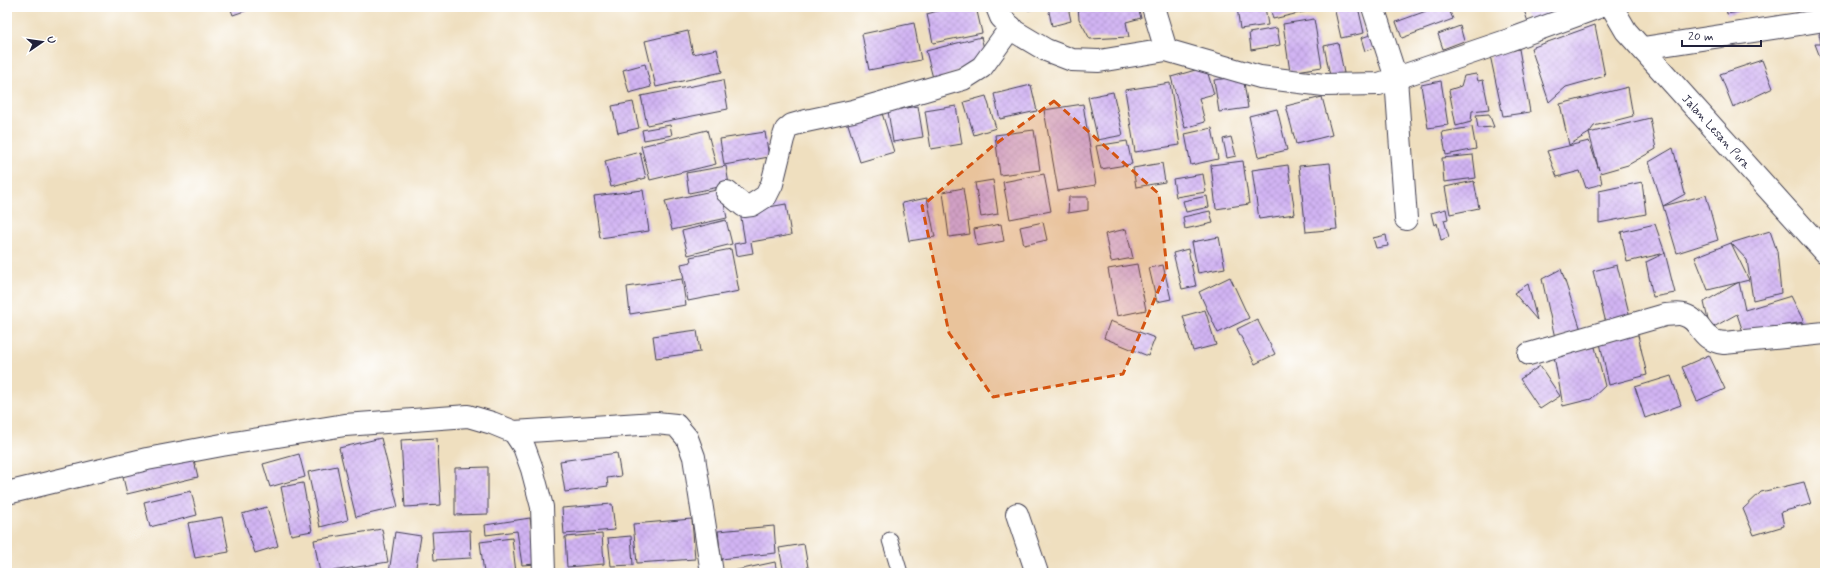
<svg xmlns="http://www.w3.org/2000/svg" width="1832" height="580" font-family="Mynerve,sans-serif">
	<style>
		.building { fill: url(#building-cross-hatch) }
		.lines { fill: none; stroke-linecap: round; stroke-linejoin: round }
		.lane-casing { stroke: #413e4f; stroke-width: 17 }
		.street-casing { stroke: #413e4f; stroke-width: 24 }
		.secondary-casing { stroke: #413e4f; stroke-width: 24 }
		.lane { stroke: #fff; stroke-width: 15 }
		.street { stroke: #fff; stroke-width: 22 }
		.secondary { stroke: #fff; stroke-width: 22 }
		.marked { fill: #d45411; fill-opacity: 0.2; stroke: #d45411; stroke-width: 3; stroke-dasharray: 8 5; stroke-linejoin: round }
		.labels { text-anchor: middle; stroke-width: 3; stroke-linejoin: round; paint-order: stroke }
		.street-label { font-size: 12px; fill: #22223b; stroke: #fff }
	</style>
	<defs>
		<pattern id="building-cross-hatch" width="8" height="8" patternUnits="userSpaceOnUse"><rect width="8" height="8" fill="#d1b4f3"/><path d="M0 0l8 8M0 8l8-8" fill="none" stroke="#b39ad1"/></pattern>
	</defs>
	<rect width="100%" height="100%" fill="#fff"/>
	<filter id="ink" filterUnits="userSpaceOnUse"><feTurbulence type="fractalNoise" baseFrequency=".025" numOctaves="2"/><feDisplacementMap in="SourceGraphic" scale="8" xChannelSelector="R" yChannelSelector="G"/><feConvolveMatrix kernelMatrix="1 2 1 2 8 2 1 2 1" color-interpolation-filters="sRGB"/></filter>
	<filter id="wash" filterUnits="userSpaceOnUse"><feTurbulence type="fractalNoise" baseFrequency=".012" numOctaves="4" result="noise"/><feDisplacementMap in="SourceGraphic" scale="16" xChannelSelector="R" yChannelSelector="G"/><feGaussianBlur stdDeviation="0.9" result="paint"/><feColorMatrix in="noise" values="0 0 0 0 0 0 0 0 0 0 0 0 0 0 0 0 0 1.4 0 .05"/><feComposite in="paint" operator="in"/></filter>
	<g filter="url(#wash)">
		<rect width="100%" height="100%" fill="#efdfbf"/>
		<g id="blocks">
			<g class="building">
				<path d="M230 7H256L233 15Z"/>
				<path d="M951 7H976L982 33 933 43 927 14Z"/>
				<path d="M1027 7H1044V8L1028 10Z"/>
				<path d="M1048 7H1068L1071 21 1052 26Z"/>
				<path d="M1078 7H1138L1141 18 1126 22 1129 37 1090 39 1079 19Z"/>
				<path d="M1237 7H1265L1268 25 1240 29Z"/>
				<path d="M1270 7H1321V8L1273 19Z"/>
				<path d="M1334 7H1358L1364 33 1341 38Z"/>
				<path d="M1437 7H1448L1453 19 1402 38 1396 22Z"/>
				<path d="M1523 7H1565V9L1528 22Z"/>
				<path d="M1726 7H1760V8L1727 14Z"/>
				<path d="M1314 19 1322 67 1290 72 1283 24Z"/>
				<path d="M914 23 921 60 869 70 862 34Z"/>
				<path d="M1595 25 1605 76 1566 87 1549 102 1531 48Z"/>
				<path d="M1460 26 1464 41 1443 49 1438 34Z"/>
				<path d="M1277 28 1280 45 1251 50 1249 33Z"/>
				<path d="M688 31 693 54 717 49 722 72 656 87 645 41Z"/>
				<path d="M1825 33V70L1815 44H1821L1819 34Z"/>
				<path d="M1373 34 1377 47 1365 51 1361 38Z"/>
				<path d="M981 37 986 56 934 82 926 51Z"/>
				<path d="M1338 43 1344 73 1330 76 1324 46Z"/>
				<path d="M1519 49 1530 112 1503 116 1490 55Z"/>
				<path d="M1762 60 1773 88 1733 107 1720 74Z"/>
				<path d="M645 64 651 87 629 93 623 70Z"/>
				<path d="M1206 67 1214 94 1199 98 1205 122 1185 128 1171 77Z"/>
				<path d="M1476 74 1478 81 1483 80 1489 109 1472 111 1471 122 1456 126 1449 90 1461 86 1464 76Z"/>
				<path d="M1243 76 1248 108 1219 112 1214 80Z"/>
				<path d="M723 80 728 109 647 125 641 96Z"/>
				<path d="M1441 81 1448 125 1428 128 1421 85Z"/>
				<path d="M1170 83 1180 145 1135 152 1125 90Z"/>
				<path d="M1031 85 1037 111 1000 119 994 94Z"/>
				<path d="M1628 87 1633 116 1594 126 1589 133 1650 118 1656 149 1628 165 1600 173 1602 184 1586 188 1580 171 1557 177 1547 151 1589 141 1599 170 1589 133 1569 145 1560 104Z"/>
				<path d="M1113 92 1123 135 1098 140 1088 97Z"/>
				<path d="M986 96 996 128 974 135 964 102Z"/>
				<path d="M1322 97 1332 135 1296 144 1286 106Z"/>
				<path d="M633 102 639 128 618 133 612 106Z"/>
				<path d="M1083 104 1096 185 1058 191 1044 110Z"/>
				<path d="M918 106 923 137 893 142 888 111Z"/>
				<path d="M956 106 962 144 931 149 925 111Z"/>
				<path d="M1277 109 1287 150 1258 157 1249 116Z"/>
				<path d="M881 110 894 152 860 162 847 121Z"/>
				<path d="M1489 114 1494 127 1478 128 1476 115Z"/>
				<path d="M670 125 672 135 644 140 642 130Z"/>
				<path d="M1472 127 1476 149 1446 155 1442 132Z"/>
				<path d="M1212 128 1218 159 1191 165 1185 134Z"/>
				<path d="M707 130 716 164 650 180 641 146Z"/>
				<path d="M1034 130 1040 170 1000 175 995 135Z"/>
				<path d="M765 132 769 157 724 165 720 139Z"/>
				<path d="M1231 137 1236 156 1227 158 1223 139Z"/>
				<path d="M1127 141 1132 164 1101 169 1096 146Z"/>
				<path d="M1673 148 1685 194 1663 206 1649 162Z"/>
				<path d="M640 152 646 178 611 187 605 161Z"/>
				<path d="M1473 155 1476 178 1444 182 1442 158Z"/>
				<path d="M1243 161 1249 204 1216 209 1211 165Z"/>
				<path d="M1162 163 1165 182 1136 187 1133 168Z"/>
				<path d="M1330 163 1337 229 1306 232 1299 166Z"/>
				<path d="M1288 165 1295 214 1259 219 1252 170Z"/>
				<path d="M726 166 729 185 689 193 686 173Z"/>
				<path d="M1044 174 1051 211 1010 219 1003 182Z"/>
				<path d="M1203 174 1206 192 1176 197 1173 179Z"/>
				<path d="M993 180 998 214 981 217 975 183Z"/>
				<path d="M1474 181 1479 208 1450 214 1445 187Z"/>
				<path d="M1642 182 1646 214 1599 223V191Z"/>
				<path d="M963 188 970 234 949 237 943 192Z"/>
				<path d="M721 189 727 218 672 230 665 201Z"/>
				<path d="M643 190 649 231 600 238 594 196Z"/>
				<path d="M1706 195 1718 240 1677 253 1663 206Z"/>
				<path d="M1207 196 1209 207 1186 212 1183 201Z"/>
				<path d="M1069 197H1088V210L1068 213Z"/>
				<path d="M927 198 935 237 909 241 902 203Z"/>
				<path d="M786 204 791 235 751 242 753 253 736 256 734 244 745 242 740 212Z"/>
				<path d="M1446 209 1448 219 1444 220 1449 237 1441 240 1437 223 1434 225 1431 213Z"/>
				<path d="M1210 211 1213 223 1185 229 1183 217Z"/>
				<path d="M726 220 732 244 688 255 682 231Z"/>
				<path d="M1043 222 1047 240 1024 245 1020 227Z"/>
				<path d="M1001 224 1004 241 977 246 974 229Z"/>
				<path d="M1655 224 1665 253 1627 262 1621 232Z"/>
				<path d="M1126 229 1133 258 1111 262 1105 234Z"/>
				<path d="M1770 231 1777 251 1781 293 1753 300 1747 260 1731 243Z"/>
				<path d="M1386 235 1388 246 1376 248 1373 238Z"/>
				<path d="M1219 237 1225 268 1198 273 1192 242Z"/>
				<path d="M1731 243 1749 280 1708 290 1695 257Z"/>
				<path d="M731 249 739 291 688 301 681 264 691 262 690 257Z"/>
				<path d="M1188 249 1196 286 1182 289 1173 253Z"/>
				<path d="M1665 253 1675 293 1653 297 1646 262Z"/>
				<path d="M1137 264 1146 310 1117 316 1108 269Z"/>
				<path d="M1163 265 1171 299 1157 302 1149 268Z"/>
				<path d="M1617 265 1630 317 1606 323 1593 271Z"/>
				<path d="M1561 269 1581 330 1555 338 1542 279Z"/>
				<path d="M1230 277 1249 318 1218 333 1199 292Z"/>
				<path d="M682 279 686 305 630 314 627 287Z"/>
				<path d="M1739 282 1745 310 1791 296 1804 322 1743 332 1737 314 1710 329 1704 302Z"/>
				<path d="M1528 284 1537 320 1514 293Z"/>
				<path d="M1205 310 1216 345 1193 351 1183 316Z"/>
				<path d="M1257 319 1275 354 1255 364 1237 329Z"/>
				<path d="M1110 321 1155 338 1148 356 1104 338Z"/>
				<path d="M697 330 700 352 656 358 653 336Z"/>
				<path d="M1637 331 1647 375 1609 385 1600 343Z"/>
				<path d="M1595 347 1605 386 1591 399 1563 406 1554 356Z"/>
				<path d="M1709 355 1725 389 1697 401 1682 367Z"/>
				<path d="M1540 366 1560 396 1540 409 1520 379Z"/>
				<path d="M1671 376 1681 405 1645 418 1635 387Z"/>
				<path d="M381 438 398 507 356 517 339 448Z"/>
				<path d="M437 438 441 505 405 507 401 440Z"/>
				<path d="M192 452 198 477 127 494 121 469Z"/>
				<path d="M617 453 621 476 607 478 608 486 565 492 560 461Z"/>
				<path d="M299 454 305 477 270 487 263 464Z"/>
				<path d="M337 466 348 520 320 527 308 472Z"/>
				<path d="M488 467V514L455 515V468Z"/>
				<path d="M1804 482 1811 504 1781 512 1784 526 1754 535 1743 509 1761 492Z"/>
				<path d="M303 483 312 531 291 535 281 487Z"/>
				<path d="M191 491 197 515 150 527 144 502Z"/>
				<path d="M612 504 615 530 564 534 562 508Z"/>
				<path d="M267 507 278 546 255 553 242 514Z"/>
				<path d="M222 517 229 552 195 558 188 523Z"/>
				<path d="M530 518 537 564 522 565 517 531 486 535 485 525Z"/>
				<path d="M692 519 695 559 637 563 633 524Z"/>
				<path d="M774 526 776 553 721 559 718 531Z"/>
				<path d="M382 529 388 562 320 573 314 540Z"/>
				<path d="M470 530 471 558 434 560 432 532Z"/>
				<path d="M395 532 421 536 415 573H389Z"/>
				<path d="M602 534 604 564 567 567 565 537Z"/>
				<path d="M631 536 633 565 611 566 608 538Z"/>
				<path d="M512 538 516 573H484L480 542Z"/>
				<path d="M804 544 809 573H784L779 548Z"/>
				<path d="M775 562 777 573H734L733 571Z"/>
			</g>
		</g>
	</g>
	<g filter="url(#ink)">
		<use href="#blocks" fill-opacity="0" stroke="#413e4f" stroke-width="1"/>
		<g class="lines">
			<defs>
				<path id="lane" d="M890 540 900 573"/>
				<g id="street">
					<path d="M997 7 1001 17 1014 31 1046 50 1072 60 1099 61 1166 50 1260 77 1324 85 1379 84 1509 40 1599 7"/>
					<path d="M1153 7 1166 50"/>
					<path d="M1373 7 1396 78 1406 219"/>
					<path d="M1643 48 1825 20"/>
					<path d="M727 192 744 206 752 205 766 196 772 184 783 139 786 130 792 125 806 121 853 111 963 79 982 67 1011 27"/>
					<path d="M1529 354 1665 315C1671 315 1679 313 1684 315 1703 321 1698 340 1724 343L1825 333"/>
					<path d="M514 432 656 423 676 425 687 438 694 457 712 573"/>
					<path d="M7 493 147 459 222 445 345 425 468 416 492 423 514 432 524 447 532 469 542 507 544 573"/>
					<path d="M1017 514 1037 573"/>
				</g>
				<g id="secondary">
					<path id="s1" d="M1612 7 1626 31 1825 252"/>
				</g>
			</defs>
			<use href="#lane" class="lane-casing"/>
			<use href="#street" class="street-casing"/>
			<use href="#secondary" class="secondary-casing"/>
			<use href="#lane" class="lane"/>
			<use href="#street" class="street"/>
			<use href="#secondary" class="secondary"/>
		</g>
	</g>
	<path class="marked" d="M1054 101 1159 194 1167 270 1123 374 993 397 949 333 922 206 994 145Z"/>
	<g class="labels">
		<g class="street-label">
			<text dy="4" stroke="none"><textPath href="#s1" startOffset="163">Jalan Lesan Pura</textPath></text>
		</g>
	</g>
	<rect width="1832" height="580" fill="none" stroke="#fff" stroke-width="24"/>
	<g transform="translate(42 42) rotate(77)" stroke="#ffffff" stroke-width="3" paint-order="stroke">
	<path d="M0-3L7 15L0 10L-7 15Z" fill="#22223b"/>
	<text y="-6" font-size="11" font-weight="bold" text-anchor="middle" fill="#22223b">U</text>
	</g>
	<path d="M1682 40v6h79v-6" fill="none" stroke="#22223b" stroke-width="2"/>
	<text x="1688" y="40" font-size="12" fill="#22223b" stroke="#ffffff" stroke-width="3" paint-order="stroke">20 m</text>
</svg>
